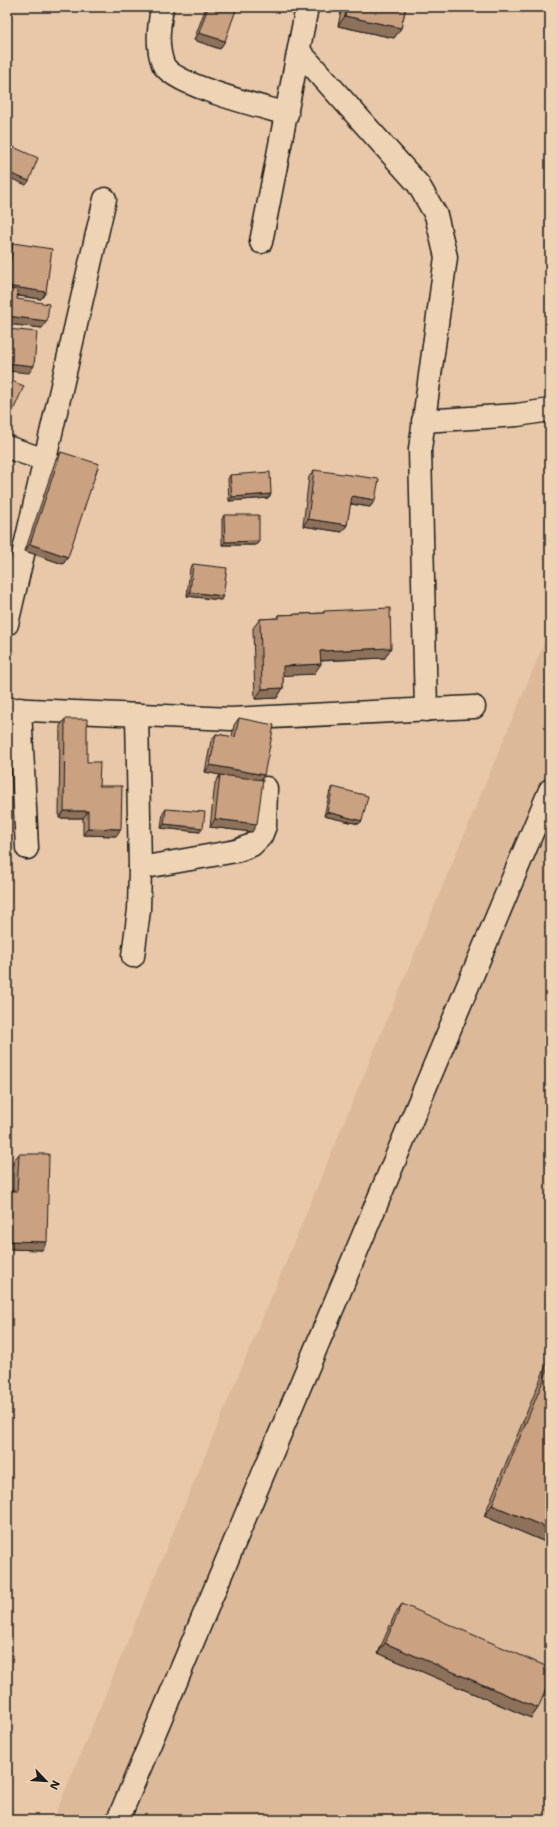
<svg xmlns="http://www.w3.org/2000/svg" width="557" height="1827" font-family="'Shantell Sans',sans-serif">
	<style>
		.built { fill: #dbb999 }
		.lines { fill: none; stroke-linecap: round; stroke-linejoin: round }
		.minor-casing { stroke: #1c1c1c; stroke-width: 25 }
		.minor { stroke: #eed4b5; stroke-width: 22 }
		.wall { fill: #ae8a6f; stroke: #1c1c1c }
		.shaded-wall { fill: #8d715a; stroke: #1c1c1c }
		.building { fill: #caa181; stroke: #1c1c1c }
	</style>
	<rect width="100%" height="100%" fill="#e8c8a8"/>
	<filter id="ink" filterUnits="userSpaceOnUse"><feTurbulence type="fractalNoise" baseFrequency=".025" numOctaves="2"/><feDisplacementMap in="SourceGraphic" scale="8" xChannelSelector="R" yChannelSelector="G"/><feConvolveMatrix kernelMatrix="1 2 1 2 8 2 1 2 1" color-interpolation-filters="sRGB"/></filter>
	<g filter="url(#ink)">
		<path class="built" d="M550 629V1820H53Z"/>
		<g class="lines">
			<defs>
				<g id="minor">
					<path d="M162 7C159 27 156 45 163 64 172 85 263 107 287 114"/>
					<path d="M299 51 418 184 436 215 446 257 420 449 426 710"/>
					<path d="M261 242 307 7"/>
					<path d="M423 421 517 415 550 410"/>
					<path d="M7 447 45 460"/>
					<path d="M7 624 105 199"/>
					<path d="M7 709 231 719 474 707"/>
					<path d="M20 709 27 848"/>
					<path d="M140 868 236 851 252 845 261 836 265 826 266 788"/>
					<path d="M133 956 139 910 140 868 137 715"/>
					<path d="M118 1820 550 790"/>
				</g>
			</defs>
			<use href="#minor" class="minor-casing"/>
			<use href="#minor" class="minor"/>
		</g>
		<g class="wall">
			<path d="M206 7H237L220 49 194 40Z"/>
			<path d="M342 7H406L401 28 394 38 338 26Z"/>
			<path d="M13 243 46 292 41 299 17 296V299L42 328 7 324V255L8 251Z"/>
			<path d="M61 452 68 557 63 564 25 551 56 459Z"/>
			<path d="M314 470 375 500 370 507 350 504 347 525 342 532 303 526 309 477Z"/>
			<path d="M230 475 271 494 268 498 229 501 228 479Z"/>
			<path d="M224 515 259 541 256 545H222V519Z"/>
			<path d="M193 564 221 600 187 596 190 568Z"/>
			<path d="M324 611 385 658 321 661 314 674 283 675V688L277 698 255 699 253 628 260 619 277 618 279 615 323 613Z"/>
			<path d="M239 718 264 775 261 780 252 832 210 827 215 783 220 775 226 776 205 772 211 741 216 734 232 737 234 725Z"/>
			<path d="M65 719 99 786 116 836 83 835V818H59L60 726Z"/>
			<path d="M333 787 362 821 359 824 324 816 330 791Z"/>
			<path d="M166 809 200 832 161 828 163 813Z"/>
			<path d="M19 1154 42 1250 7 1249V1191H13V1161Z"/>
			<path d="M550 1356V1544L484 1516Z"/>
			<path d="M402 1604 538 1708 531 1718 378 1653 395 1614Z"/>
		</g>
		<g class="shaded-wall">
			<path d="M345 16 401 28 394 38 338 26Z"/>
			<path d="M199 33 225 41 220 49 194 40Z"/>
			<path d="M7 172 29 181 26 185 7 177Z"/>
			<path d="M7 286 46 292 41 299 7 294Z"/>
			<path d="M7 316 47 321 42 328 7 324Z"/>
			<path d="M7 363 34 366 29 373 7 371Z"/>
			<path d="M7 411 12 413 7 420Z"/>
			<path d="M271 494 268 498 229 501 232 497Z"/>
			<path d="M352 496 375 500 370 507 347 503Z"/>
			<path d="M308 519 347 525 342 532 303 526Z"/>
			<path d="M259 541 256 545H222L225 542Z"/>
			<path d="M30 544 68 557 63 564 25 551Z"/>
			<path d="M190 592 223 596 221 600 187 596Z"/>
			<path d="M391 648 385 658 313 661 320 651Z"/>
			<path d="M321 664 314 674 276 676 283 666Z"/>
			<path d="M283 688 277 698 255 699 262 689Z"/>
			<path d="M210 765 264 775 259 783 205 772Z"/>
			<path d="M64 811H88L83 818H59Z"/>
			<path d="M327 812 362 821 359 824 324 816Z"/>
			<path d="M215 819 257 824 252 832 210 827Z"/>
			<path d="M164 824 203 828 200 832 161 828Z"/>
			<path d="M88 828 121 829 116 836 83 835Z"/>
			<path d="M7 1241 47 1242 42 1250 7 1249Z"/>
			<path d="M492 1505 550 1529V1544L484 1516Z"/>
			<path d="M385 1643 538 1708 531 1718 378 1653Z"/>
		</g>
		<g class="building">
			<path d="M208 7H237L225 41 199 33Z"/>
			<path d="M347 7H406L401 28 345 16Z"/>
			<path d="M11 146 38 158 29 181 7 172V155Z"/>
			<path d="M13 243 52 249 46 292 7 286Z"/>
			<path d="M7 289 18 290 17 299 49 304 47 321 7 316Z"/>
			<path d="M7 329 37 332 34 366 7 363Z"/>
			<path d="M7 379 24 386 12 413 7 411Z"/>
			<path d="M61 452 99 464 68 557 30 544Z"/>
			<path d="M314 470 379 479 375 500 352 496 347 525 308 519Z"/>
			<path d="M270 472 271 494 232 497 230 475Z"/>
			<path d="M224 515H259V541L225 542Z"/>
			<path d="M193 564 227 568 223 596 190 592Z"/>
			<path d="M390 608 391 648 320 651 321 664 283 666V688L262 689 260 619 279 618V615L324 613V611Z"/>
			<path d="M239 718 274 725 264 775 210 765 216 734 235 737Z"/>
			<path d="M65 719H87V762H100L99 786H122L121 829 88 828V811H64Z"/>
			<path d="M220 775 263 780 257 824 215 819Z"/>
			<path d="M333 787 368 796 362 821 327 812Z"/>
			<path d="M166 809 205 812 203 828 164 824Z"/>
			<path d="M19 1154H49L47 1242 7 1241V1191H17Z"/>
			<path d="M550 1364V1529L492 1505Z"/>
			<path d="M402 1604 550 1668V1680L538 1708 385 1643Z"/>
		</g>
	</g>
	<rect width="557" height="1827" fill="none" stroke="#eed4b5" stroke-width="24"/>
	<rect x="12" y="12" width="533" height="1803" fill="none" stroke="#1c1c1c" stroke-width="1.5" filter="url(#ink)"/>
	<g transform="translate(46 1781) rotate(115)" stroke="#eed4b5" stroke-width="3" paint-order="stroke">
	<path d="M0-3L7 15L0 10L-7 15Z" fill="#1c1c1c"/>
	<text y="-6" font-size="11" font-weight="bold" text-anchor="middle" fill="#1c1c1c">N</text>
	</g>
</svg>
